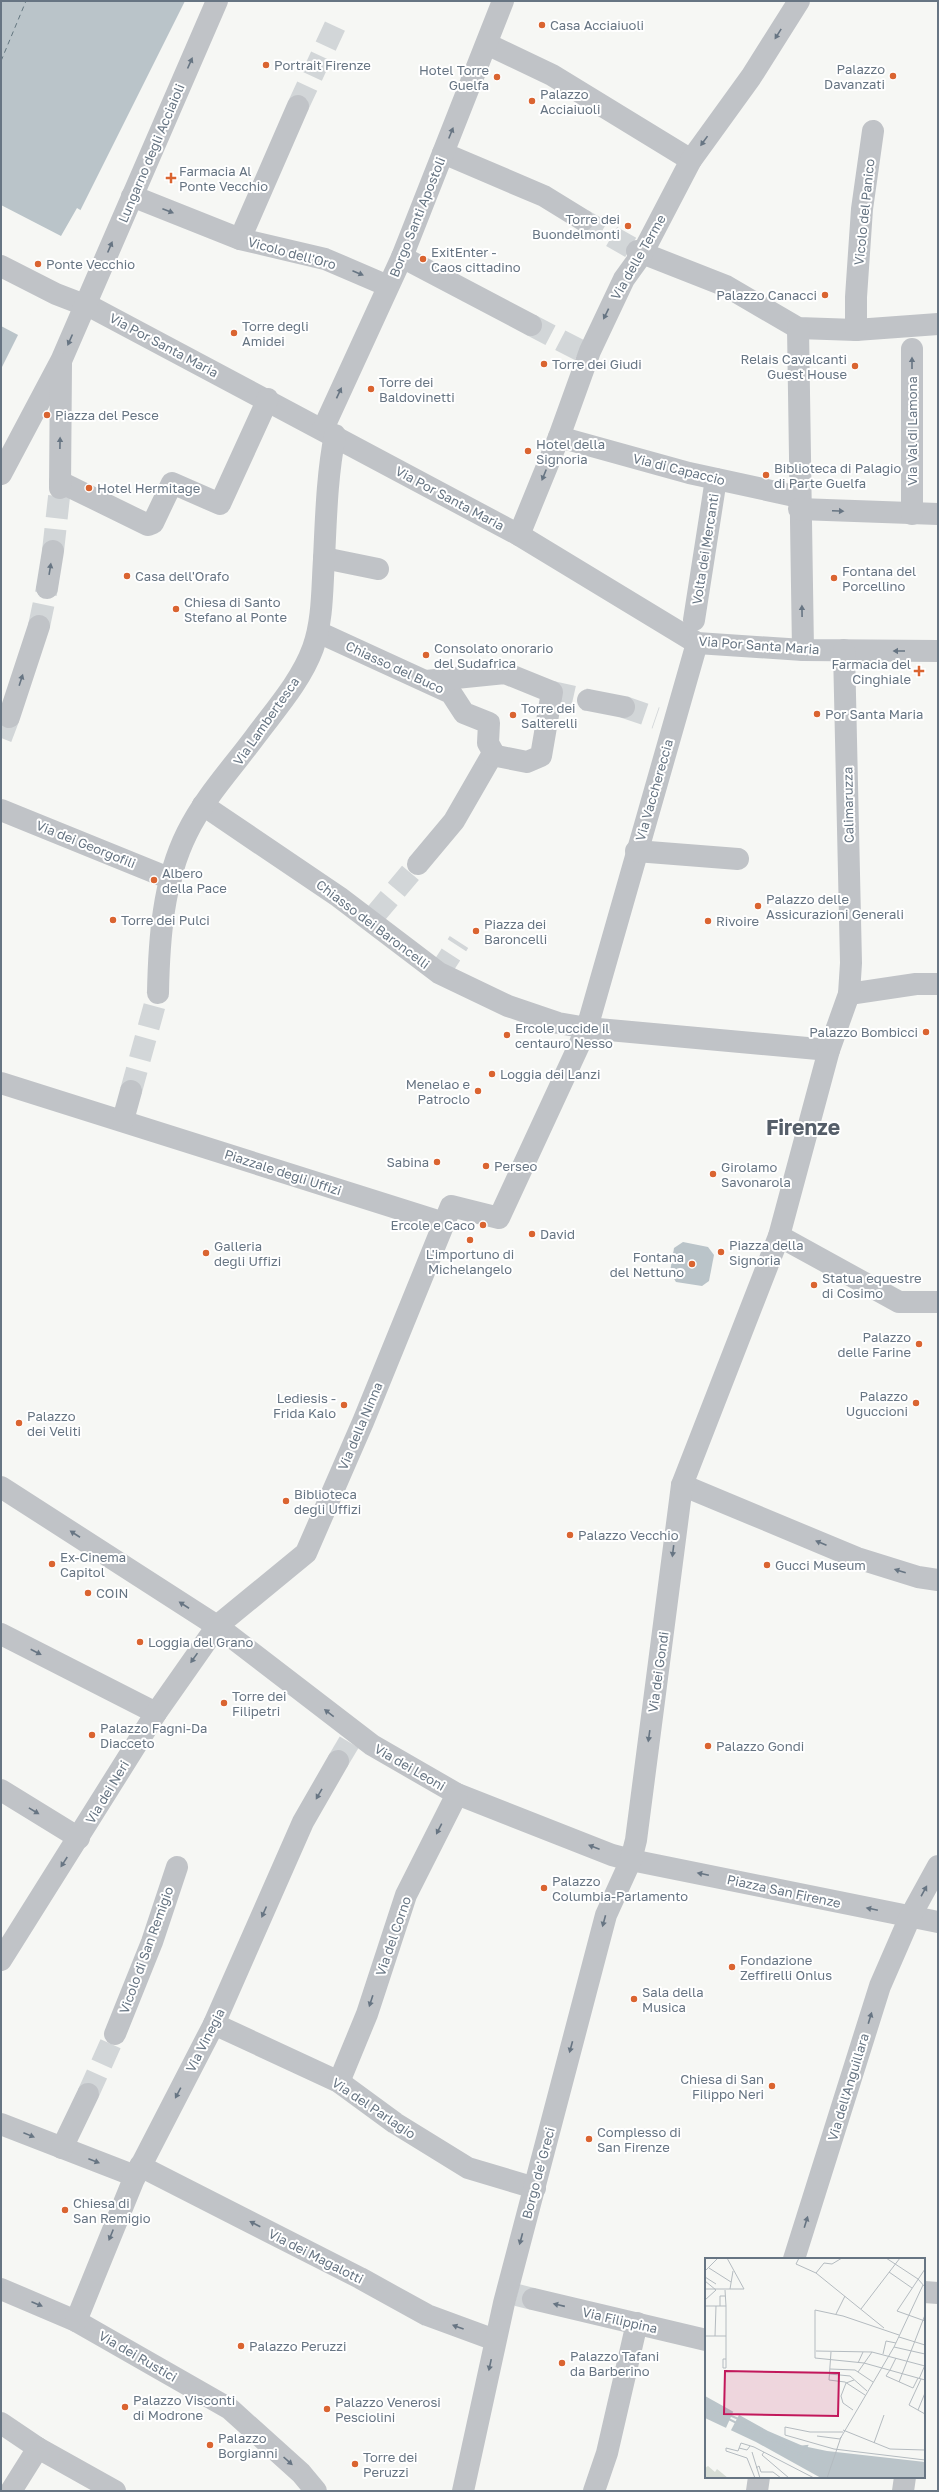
<svg xmlns="http://www.w3.org/2000/svg" width="939" height="2492" font-family="'Golos Text',sans-serif">
	<style>
		.water { fill: #bac4c9 }
		.pier { fill: #f6f7f4 }
		.lines { fill: none; stroke-linecap: round; stroke-linejoin: round }
		.ferry { stroke: #63767f; stroke-width: 1; stroke-dasharray: 5 4; stroke-linecap: butt }
		.minor-tunnel { stroke: #d2d6d8; stroke-width: 22; stroke-dasharray: 22 11; stroke-linecap: butt }
		.minor { stroke: #c0c3c7; stroke-width: 22 }
		.oneway { fill: #677583 }
		.poi-dot { fill: #da6430; stroke: #fff; stroke-width: 1.5 }
		.labels { text-anchor: middle; stroke-width: 4; stroke-linejoin: round; paint-order: stroke }
		.poi-label { font-size: 13px; fill: #677583; stroke: #fff; text-anchor: start }
		.street-label { font-size: 13px; fill: #677583; stroke: #fff }
		.town-label { font-size: 21px; font-weight: bold; fill: #555e69; stroke: #fff }
		.inset-river { fill: none; stroke: #bac4c9; stroke-width: 2 }
		.inset-road { fill: none; stroke: #b4bbc0; stroke-width: 1 }
		.view { fill: #c2185b; fill-opacity: 0.15; stroke: #c2185b; stroke-width: 2 }
		.inset-edge { fill: none; stroke: #677583; stroke-width: 2 }
	</style>
	<rect width="100%" height="100%" fill="#f6f7f4"/>
	<g class="water">
		<path d="M1 1H185L1 369Z"/>
		<path d="M683 1242 708 1247 714 1255 709 1281 702 1286 676 1282 670 1272 674 1248Z"/>
	</g>
	<path class="pier" d="M1 205 61 236 77 208 82 211 20 336 1 326Z"/>
	<g class="lines">
		<path class="ferry" d="M1 61 26 1"/>
		<g class="minor-tunnel">
			<path d="M298 106 335 26"/>
			<path d="M583 220 637 251"/>
			<path d="M531 325 583 352"/>
			<path d="M53 551 60 488"/>
			<path d="M39 626 47 588"/>
			<path d="M552 692 588 700"/>
			<path d="M624 707 656 718"/>
			<path d="M1 738 9 717"/>
			<path d="M375 915 418 864"/>
			<path d="M439 973 459 942"/>
			<path d="M131 1091 158 993"/>
			<path d="M338 1761 351 1739"/>
			<path d="M88 2094 115 2034"/>
			<path d="M517 2295 533 2299"/>
		</g>
		<g class="minor">
			<path d="M487 44 552 75 691 160"/>
			<path d="M443 153 544 196 583 220"/>
			<path d="M132 196 240 239 325 259 388 286"/>
			<path d="M240 239 298 106"/>
			<path d="M637 251 726 286 798 328 856 330 938 324"/>
			<path d="M402 257 531 325"/>
			<path d="M1 266 56 294 95 309 519 535 697 643 803 650 938 651"/>
			<path d="M798 328 803 650"/>
			<path d="M856 330V297L862 209 873 131"/>
			<path d="M323 429 402 257 503 1"/>
			<path d="M559 437 689 473 799 497"/>
			<path d="M1 474 61 361 217 1"/>
			<path d="M60 482 148 525 153 523 172 483 220 504 268 399"/>
			<path d="M60 488 61 364"/>
			<path d="M799 509 938 514"/>
			<path d="M912 514V349"/>
			<path d="M519 535 559 437 590 351 624 279 642 254 691 160 751 77 799 1"/>
			<path d="M324 558 378 569"/>
			<path d="M47 588 53 551"/>
			<path d="M694 620 716 479"/>
			<path d="M318 632 451 693 464 713 489 723 488 743 493 752 492 755 454 821 418 864"/>
			<path d="M426 681 505 673 552 692 541 756 527 762 492 755"/>
			<path d="M588 700 624 707"/>
			<path d="M9 717 39 626"/>
			<path d="M203 805 339 897 439 973 508 1006 558 1023 587 1028 697 643"/>
			<path d="M1 810 171 879"/>
			<path d="M636 851 738 859"/>
			<path d="M158 993C159 940 163 881 187 833 204 798 232 768 255 737 275 710 301 681 313 648 323 620 322 588 324 559 326 518 327 475 335 435"/>
			<path d="M849 994 916 984H938"/>
			<path d="M1 1083 444 1223"/>
			<path d="M123 1120 131 1091"/>
			<path d="M779 1236 899 1302H938"/>
			<path d="M682 1485 857 1558 918 1577 938 1580"/>
			<path d="M1 1487 217 1626 372 1745 457 1794 612 1855 631 1860 938 1922"/>
			<path d="M1 1634 156 1713"/>
			<path d="M1 1790 79 1838"/>
			<path d="M1 1960 156 1713 217 1626 306 1553 363 1422 451 1206 499 1218 587 1028 829 1050"/>
			<path d="M214 2024 339 2082 395 2123 468 2168 535 2188"/>
			<path d="M115 2034 152 1942 177 1867"/>
			<path d="M339 2082 367 2014 406 1895 457 1794"/>
			<path d="M1 2124 135 2176"/>
			<path d="M62 2148 88 2094"/>
			<path d="M140 2166 360 2278 427 2315 495 2340"/>
			<path d="M794 2259 880 1986 910 1917 938 1866"/>
			<path d="M1 2289 76 2321 230 2409 301 2473 316 2491"/>
			<path d="M924 2292 938 2293"/>
			<path d="M533 2299 706 2340"/>
			<path d="M76 2321 133 2181 214 2024 303 1822 338 1761"/>
			<path d="M1 2423 38 2448"/>
			<path d="M11 2491 38 2448 115 2491"/>
			<path d="M463 2491 504 2303 606 1915 631 1860 636 1840 682 1485 779 1236 829 1050 849 994 851 963 844 650"/>
			<path d="M594 2491 607 2453 637 2323"/>
			<path d="M757 2491 759 2477"/>
			<path d="M903 2491 905 2477"/>
		</g>
	</g>
	<defs><path id="oneway-solid" d="M-6-.8H1V-3.2L6.5 0L1 3.2V.8H-6Z"/></defs>
	<g class="oneway">
		<use href="#oneway-solid" transform="translate(778 34) rotate(122)"/>
		<use href="#oneway-solid" transform="translate(190 63) rotate(-66)"/>
		<use href="#oneway-solid" transform="translate(451 133) rotate(-68)"/>
		<use href="#oneway-solid" transform="translate(704 141) rotate(126)"/>
		<use href="#oneway-solid" transform="translate(168 211) rotate(21)"/>
		<use href="#oneway-solid" transform="translate(110 247) rotate(-67)"/>
		<use href="#oneway-solid" transform="translate(358 273) rotate(23)"/>
		<use href="#oneway-solid" transform="translate(606 314) rotate(116)"/>
		<use href="#oneway-solid" transform="translate(70 340) rotate(114)"/>
		<use href="#oneway-solid" transform="translate(912 363) rotate(-90)"/>
		<use href="#oneway-solid" transform="translate(339 393) rotate(-65)"/>
		<use href="#oneway-solid" transform="translate(60 443) rotate(-89)"/>
		<use href="#oneway-solid" transform="translate(544 475) rotate(112)"/>
		<use href="#oneway-solid" transform="translate(838 511) rotate(2)"/>
		<use href="#oneway-solid" transform="translate(50 569) rotate(-81)"/>
		<use href="#oneway-solid" transform="translate(802 611) rotate(-91)"/>
		<use href="#oneway-solid" transform="translate(899 651) rotate(-180)"/>
		<use href="#oneway-solid" transform="translate(21 680) rotate(-72)"/>
		<use href="#oneway-solid" transform="translate(75 1534) rotate(-147)"/>
		<use href="#oneway-solid" transform="translate(821 1543) rotate(-157)"/>
		<use href="#oneway-solid" transform="translate(673 1551) rotate(97)"/>
		<use href="#oneway-solid" transform="translate(900 1571) rotate(-163)"/>
		<use href="#oneway-solid" transform="translate(184 1605) rotate(-147)"/>
		<use href="#oneway-solid" transform="translate(36 1652) rotate(27)"/>
		<use href="#oneway-solid" transform="translate(194 1658) rotate(125)"/>
		<use href="#oneway-solid" transform="translate(329 1713) rotate(-142)"/>
		<use href="#oneway-solid" transform="translate(649 1736) rotate(98)"/>
		<use href="#oneway-solid" transform="translate(319 1794) rotate(120)"/>
		<use href="#oneway-solid" transform="translate(34 1811) rotate(31)"/>
		<use href="#oneway-solid" transform="translate(439 1829) rotate(117)"/>
		<use href="#oneway-solid" transform="translate(594 1847) rotate(-159)"/>
		<use href="#oneway-solid" transform="translate(64 1862) rotate(123)"/>
		<use href="#oneway-solid" transform="translate(703 1874) rotate(-168)"/>
		<use href="#oneway-solid" transform="translate(924 1891) rotate(-61)"/>
		<use href="#oneway-solid" transform="translate(872 1909) rotate(-168)"/>
		<use href="#oneway-solid" transform="translate(264 1912) rotate(114)"/>
		<use href="#oneway-solid" transform="translate(604 1921) rotate(105)"/>
		<use href="#oneway-solid" transform="translate(371 2001) rotate(108)"/>
		<use href="#oneway-solid" transform="translate(870 2018) rotate(-73)"/>
		<use href="#oneway-solid" transform="translate(571 2047) rotate(105)"/>
		<use href="#oneway-solid" transform="translate(178 2093) rotate(118)"/>
		<use href="#oneway-solid" transform="translate(29 2135) rotate(22)"/>
		<use href="#oneway-solid" transform="translate(94 2161) rotate(21)"/>
		<use href="#oneway-solid" transform="translate(806 2222) rotate(-73)"/>
		<use href="#oneway-solid" transform="translate(255 2224) rotate(-153)"/>
		<use href="#oneway-solid" transform="translate(111 2235) rotate(112)"/>
		<use href="#oneway-solid" transform="translate(521 2239) rotate(105)"/>
		<use href="#oneway-solid" transform="translate(37 2304) rotate(23)"/>
		<use href="#oneway-solid" transform="translate(559 2305) rotate(-167)"/>
		<use href="#oneway-solid" transform="translate(458 2327) rotate(-160)"/>
		<use href="#oneway-solid" transform="translate(490 2365) rotate(102)"/>
		<use href="#oneway-solid" transform="translate(288 2461) rotate(42)"/>
	</g>
	<g class="poi-dot">
		<circle cx="542" cy="25" r="4"/>
		<circle cx="266" cy="65" r="4"/>
		<circle cx="893" cy="76" r="4"/>
		<circle cx="497" cy="77" r="4"/>
		<circle cx="532" cy="101" r="4"/>
		<path d="M169 172h4v4h4v4h-4v4h-4v-4h-4v-4h4z"/>
		<circle cx="628" cy="226" r="4"/>
		<circle cx="423" cy="259" r="4"/>
		<circle cx="38" cy="264" r="4"/>
		<circle cx="825" cy="295" r="4"/>
		<circle cx="234" cy="333" r="4"/>
		<circle cx="544" cy="364" r="4"/>
		<circle cx="855" cy="366" r="4"/>
		<circle cx="371" cy="389" r="4"/>
		<circle cx="47" cy="415" r="4"/>
		<circle cx="528" cy="451" r="4"/>
		<circle cx="766" cy="475" r="4"/>
		<circle cx="89" cy="488" r="4"/>
		<circle cx="127" cy="576" r="4"/>
		<circle cx="834" cy="578" r="4"/>
		<circle cx="176" cy="609" r="4"/>
		<circle cx="426" cy="655" r="4"/>
		<path d="M917 665h4v4h4v4h-4v4h-4v-4h-4v-4h4z"/>
		<circle cx="817" cy="714" r="4"/>
		<circle cx="513" cy="715" r="4"/>
		<circle cx="154" cy="880" r="4"/>
		<circle cx="758" cy="906" r="4"/>
		<circle cx="113" cy="920" r="4"/>
		<circle cx="708" cy="921" r="4"/>
		<circle cx="476" cy="931" r="4"/>
		<circle cx="926" cy="1032" r="4"/>
		<circle cx="507" cy="1035" r="4"/>
		<circle cx="492" cy="1074" r="4"/>
		<circle cx="478" cy="1091" r="4"/>
		<circle cx="437" cy="1162" r="4"/>
		<circle cx="486" cy="1166" r="4"/>
		<circle cx="713" cy="1174" r="4"/>
		<circle cx="483" cy="1225" r="4"/>
		<circle cx="532" cy="1234" r="4"/>
		<circle cx="470" cy="1240" r="4"/>
		<circle cx="721" cy="1252" r="4"/>
		<circle cx="206" cy="1253" r="4"/>
		<circle cx="692" cy="1264" r="4"/>
		<circle cx="814" cy="1285" r="4"/>
		<circle cx="919" cy="1344" r="4"/>
		<circle cx="916" cy="1403" r="4"/>
		<circle cx="344" cy="1405" r="4"/>
		<circle cx="19" cy="1423" r="4"/>
		<circle cx="286" cy="1501" r="4"/>
		<circle cx="570" cy="1535" r="4"/>
		<circle cx="52" cy="1564" r="4"/>
		<circle cx="767" cy="1565" r="4"/>
		<circle cx="88" cy="1593" r="4"/>
		<circle cx="140" cy="1642" r="4"/>
		<circle cx="224" cy="1703" r="4"/>
		<circle cx="92" cy="1735" r="4"/>
		<circle cx="708" cy="1746" r="4"/>
		<circle cx="544" cy="1888" r="4"/>
		<circle cx="732" cy="1967" r="4"/>
		<circle cx="634" cy="1999" r="4"/>
		<circle cx="772" cy="2086" r="4"/>
		<circle cx="589" cy="2139" r="4"/>
		<circle cx="65" cy="2210" r="4"/>
		<circle cx="241" cy="2346" r="4"/>
		<circle cx="562" cy="2363" r="4"/>
		<circle cx="125" cy="2407" r="4"/>
		<circle cx="327" cy="2409" r="4"/>
		<circle cx="210" cy="2445" r="4"/>
		<circle cx="355" cy="2464" r="4"/>
	</g>
	<g class="labels">
		<g class="poi-label">
			<text x="550" y="30">Casa Acciaiuoli</text>
			<text x="274" y="70">Portrait Firenze</text>
			<text x="885" y="74" text-anchor="end">Palazzo<tspan x="885" dy="15">Davanzati</tspan></text>
			<text x="489" y="75" text-anchor="end">Hotel Torre<tspan x="489" dy="15">Guelfa</tspan></text>
			<text x="540" y="99">Palazzo<tspan x="540" dy="15">Acciaiuoli</tspan></text>
			<text x="179" y="176">Farmacia Al<tspan x="179" dy="15">Ponte Vecchio</tspan></text>
			<text x="620" y="224" text-anchor="end">Torre dei<tspan x="620" dy="15">Buondelmonti</tspan></text>
			<text x="431" y="257">ExitEnter -<tspan x="431" dy="15">Caos cittadino</tspan></text>
			<text x="46" y="269">Ponte Vecchio</text>
			<text x="817" y="300" text-anchor="end">Palazzo Canacci</text>
			<text x="242" y="331">Torre degli<tspan x="242" dy="15">Amidei</tspan></text>
			<text x="847" y="364" text-anchor="end">Relais Cavalcanti<tspan x="847" dy="15">Guest House</tspan></text>
			<text x="552" y="369">Torre dei Giudi</text>
			<text x="379" y="387">Torre dei<tspan x="379" dy="15">Baldovinetti</tspan></text>
			<text x="55" y="420">Piazza del Pesce</text>
			<text x="536" y="449">Hotel della<tspan x="536" dy="15">Signoria</tspan></text>
			<text x="774" y="473">Biblioteca di Palagio<tspan x="774" dy="15">di Parte Guelfa</tspan></text>
			<text x="97" y="493">Hotel Hermitage</text>
			<text x="842" y="576">Fontana del<tspan x="842" dy="15">Porcellino</tspan></text>
			<text x="135" y="581">Casa dell'Orafo</text>
			<text x="184" y="607">Chiesa di Santo<tspan x="184" dy="15">Stefano al Ponte</tspan></text>
			<text x="434" y="653">Consolato onorario<tspan x="434" dy="15">del Sudafrica</tspan></text>
			<text x="911" y="669" text-anchor="end">Farmacia del<tspan x="911" dy="15">Cinghiale</tspan></text>
			<text x="521" y="713">Torre dei<tspan x="521" dy="15">Salterelli</tspan></text>
			<text x="825" y="719">Por Santa Maria</text>
			<text x="162" y="878">Albero<tspan x="162" dy="15">della Pace</tspan></text>
			<text x="766" y="904">Palazzo delle<tspan x="766" dy="15">Assicurazioni Generali</tspan></text>
			<text x="121" y="925">Torre dei Pulci</text>
			<text x="716" y="926">Rivoire</text>
			<text x="484" y="929">Piazza dei<tspan x="484" dy="15">Baroncelli</tspan></text>
			<text x="515" y="1033">Ercole uccide il<tspan x="515" dy="15">centauro Nesso</tspan></text>
			<text x="918" y="1037" text-anchor="end">Palazzo Bombicci</text>
			<text x="500" y="1079">Loggia dei Lanzi</text>
			<text x="470" y="1089" text-anchor="end">Menelao e<tspan x="470" dy="15">Patroclo</tspan></text>
			<text x="429" y="1167" text-anchor="end">Sabina</text>
			<text x="494" y="1171">Perseo</text>
			<text x="721" y="1172">Girolamo<tspan x="721" dy="15">Savonarola</tspan></text>
			<text x="475" y="1230" text-anchor="end">Ercole e Caco</text>
			<text x="540" y="1239">David</text>
			<text x="729" y="1250">Piazza della<tspan x="729" dy="15">Signoria</tspan></text>
			<text x="214" y="1251">Galleria<tspan x="214" dy="15">degli Uffizi</tspan></text>
			<text x="470" y="1259" text-anchor="middle">L'importuno di<tspan x="470" dy="15">Michelangelo</tspan></text>
			<text x="684" y="1262" text-anchor="end">Fontana<tspan x="684" dy="15">del Nettuno</tspan></text>
			<text x="822" y="1283">Statua equestre<tspan x="822" dy="15">di Cosimo</tspan></text>
			<text x="911" y="1342" text-anchor="end">Palazzo<tspan x="911" dy="15">delle Farine</tspan></text>
			<text x="908" y="1401" text-anchor="end">Palazzo<tspan x="908" dy="15">Uguccioni</tspan></text>
			<text x="336" y="1403" text-anchor="end">Lediesis -<tspan x="336" dy="15">Frida Kalo</tspan></text>
			<text x="27" y="1421">Palazzo<tspan x="27" dy="15">dei Veliti</tspan></text>
			<text x="294" y="1499">Biblioteca<tspan x="294" dy="15">degli Uffizi</tspan></text>
			<text x="578" y="1540">Palazzo Vecchio</text>
			<text x="60" y="1562">Ex-Cinema<tspan x="60" dy="15">Capitol</tspan></text>
			<text x="775" y="1570">Gucci Museum</text>
			<text x="96" y="1598">COIN</text>
			<text x="148" y="1647">Loggia del Grano</text>
			<text x="232" y="1701">Torre dei<tspan x="232" dy="15">Filipetri</tspan></text>
			<text x="100" y="1733">Palazzo Fagni-Da<tspan x="100" dy="15">Diacceto</tspan></text>
			<text x="716" y="1751">Palazzo Gondi</text>
			<text x="552" y="1886">Palazzo<tspan x="552" dy="15">Columbia-Parlamento</tspan></text>
			<text x="740" y="1965">Fondazione<tspan x="740" dy="15">Zeffirelli Onlus</tspan></text>
			<text x="642" y="1997">Sala della<tspan x="642" dy="15">Musica</tspan></text>
			<text x="764" y="2084" text-anchor="end">Chiesa di San<tspan x="764" dy="15">Filippo Neri</tspan></text>
			<text x="597" y="2137">Complesso di<tspan x="597" dy="15">San Firenze</tspan></text>
			<text x="73" y="2208">Chiesa di<tspan x="73" dy="15">San Remigio</tspan></text>
			<text x="249" y="2351">Palazzo Peruzzi</text>
			<text x="570" y="2361">Palazzo Tafani<tspan x="570" dy="15">da Barberino</tspan></text>
			<text x="133" y="2405">Palazzo Visconti<tspan x="133" dy="15">di Modrone</tspan></text>
			<text x="335" y="2407">Palazzo Venerosi<tspan x="335" dy="15">Pesciolini</tspan></text>
			<text x="218" y="2443">Palazzo<tspan x="218" dy="15">Borgianni</tspan></text>
			<text x="363" y="2462">Torre dei<tspan x="363" dy="15">Peruzzi</tspan></text>
		</g>
		<g class="street-label">
			<text transform="translate(151 153) rotate(-67)" y="5">Lungarno degli Acciaioli</text>
			<text transform="translate(864 212) rotate(-84)" y="5">Vicolo del Panico</text>
			<text transform="translate(417 217) rotate(-68)" y="5">Borgo Santi Apostoli</text>
			<text transform="translate(292 253) rotate(15)" y="5">Vicolo dell'Oro</text>
			<text transform="translate(638 257) rotate(-60)" y="5">Via delle Terme</text>
			<text transform="translate(164 345) rotate(28)" y="5">Via Por Santa Maria</text>
			<text transform="translate(912 431) rotate(-90)" y="5">Via Val di Lamona</text>
			<text transform="translate(679 469) rotate(14)" y="5">Via di Capaccio</text>
			<text transform="translate(450 498) rotate(28)" y="5">Via Por Santa Maria</text>
			<text transform="translate(705 549) rotate(-81)" y="5">Volta dei Mercanti</text>
			<text transform="translate(759 645) rotate(4)" y="5">Via Por Santa Maria</text>
			<text transform="translate(395 667) rotate(25)" y="5">Chiasso del Buco</text>
			<text transform="translate(266 721) rotate(-55)" y="5">Via Lambertesca</text>
			<text transform="translate(654 790) rotate(-74)" y="5">Via Vacchereccia</text>
			<text transform="translate(848 805) rotate(-91)" y="5">Calimaruzza</text>
			<text transform="translate(86 844) rotate(22)" y="5">Via dei Georgofili</text>
			<text transform="translate(373 924) rotate(37)" y="5">Chiasso dei Baroncelli</text>
			<text transform="translate(283 1172) rotate(18)" y="5">Piazzale degli Uffizi</text>
			<text transform="translate(360 1426) rotate(-67)" y="5">Via della Ninna</text>
			<text transform="translate(658 1672) rotate(-82)" y="5">Via dei Gondi</text>
			<text transform="translate(410 1767) rotate(30)" y="5">Via dei Leoni</text>
			<text transform="translate(107 1792) rotate(-59)" y="5">Via dei Neri</text>
			<text transform="translate(784 1891) rotate(12)" y="5">Piazza San Firenze</text>
			<text transform="translate(393 1936) rotate(-71)" y="5">Via del Corno</text>
			<text transform="translate(146 1950) rotate(-70)" y="5">Vicolo di San Remigio</text>
			<text transform="translate(205 2040) rotate(-63)" y="5">Via Vinegia</text>
			<text transform="translate(848 2087) rotate(-73)" y="5">Via dell'Anguillara</text>
			<text transform="translate(374 2108) rotate(34)" y="5">Via del Parlagio</text>
			<text transform="translate(538 2173) rotate(-75)" y="5">Borgo de' Greci</text>
			<text transform="translate(316 2256) rotate(27)" y="5">Via dei Magalotti</text>
			<text transform="translate(620 2320) rotate(13)" y="5">Via Filippina</text>
			<text transform="translate(138 2356) rotate(30)" y="5">Via dei Rustici</text>
		</g>
		<g class="town-label">
			<text x="803" y="1135">Firenze</text>
		</g>
	</g>
	<g transform="translate(705 2258)">
		<rect width="220" height="220" fill="#f6f7f4"/>
		<path d="M3 208 10 214 12 211 23 220H0V210ZM196 218 220 220H141L143 219Z" fill="#d7ddd5"/>
		<path d="M0 138 63 173 98 188 122 193 220 204V220H116L51 184 0 160Z" fill="#bac4c9"/>
		<path d="M29 152 35 155 25 174 20 172Z" fill="#f6f7f4"/>
		<path class="inset-river" d="M0 147 36 162 72 182 92 189 102 188 101 190 95 197 0 149"/>
		<path class="inset-road" d="M94 0 91 6 111 15 179 70M181 0 213 21 220 29M4 10 26 24M220 11 192 53 220 63M0 13 13 0M184 14 207 30M111 15 119 5 127 6 137 0M0 19 11 26M0 23 11 32M0 31H39L22 0M25 31 28 13M20 32 21 48V110H18V101H21M0 42 11 32M0 48H21M15 48V38H20M156 51 195 0M131 56 140 38M194 77 138 58 110 52V100L159 105 220 122M0 78H21M10 78 11 48M194 79 220 87M189 89 220 96M111 93 167 94 220 108M126 94 124 122 140 124 160 137M178 96 181 83 191 85M153 105 158 94M125 111 150 112 168 124M185 112 181 118 208 130 213 120M185 112 191 100M153 114 167 94M125 116 145 118 162 133M214 121 220 107M216 121 204 147 220 156M194 124 220 57M148 152 138 145 136 138 141 125 149 122M213 152 220 135M138 172 185 191 220 192M138 174H105L80 169V177L129 191 220 202M112 178 135 181M135 181 189 89 218 27M169 185 179 157M34 190 42 192 45 188M47 194 55 220M59 194 57 197 84 220M51 210 54 208 56 214H68L76 220M50 220 42 200 21 193V190L33 193 36 185 49 189 109 220M122 220 136 179"/>
		<path class="view" d="M20 113 134 115 133 158 19 156Z"/>
		<rect width="220" height="220" class="inset-edge"/>
	</g>
	<rect width="939" height="2492" fill="none" stroke="#677583" stroke-width="4"/>
</svg>
